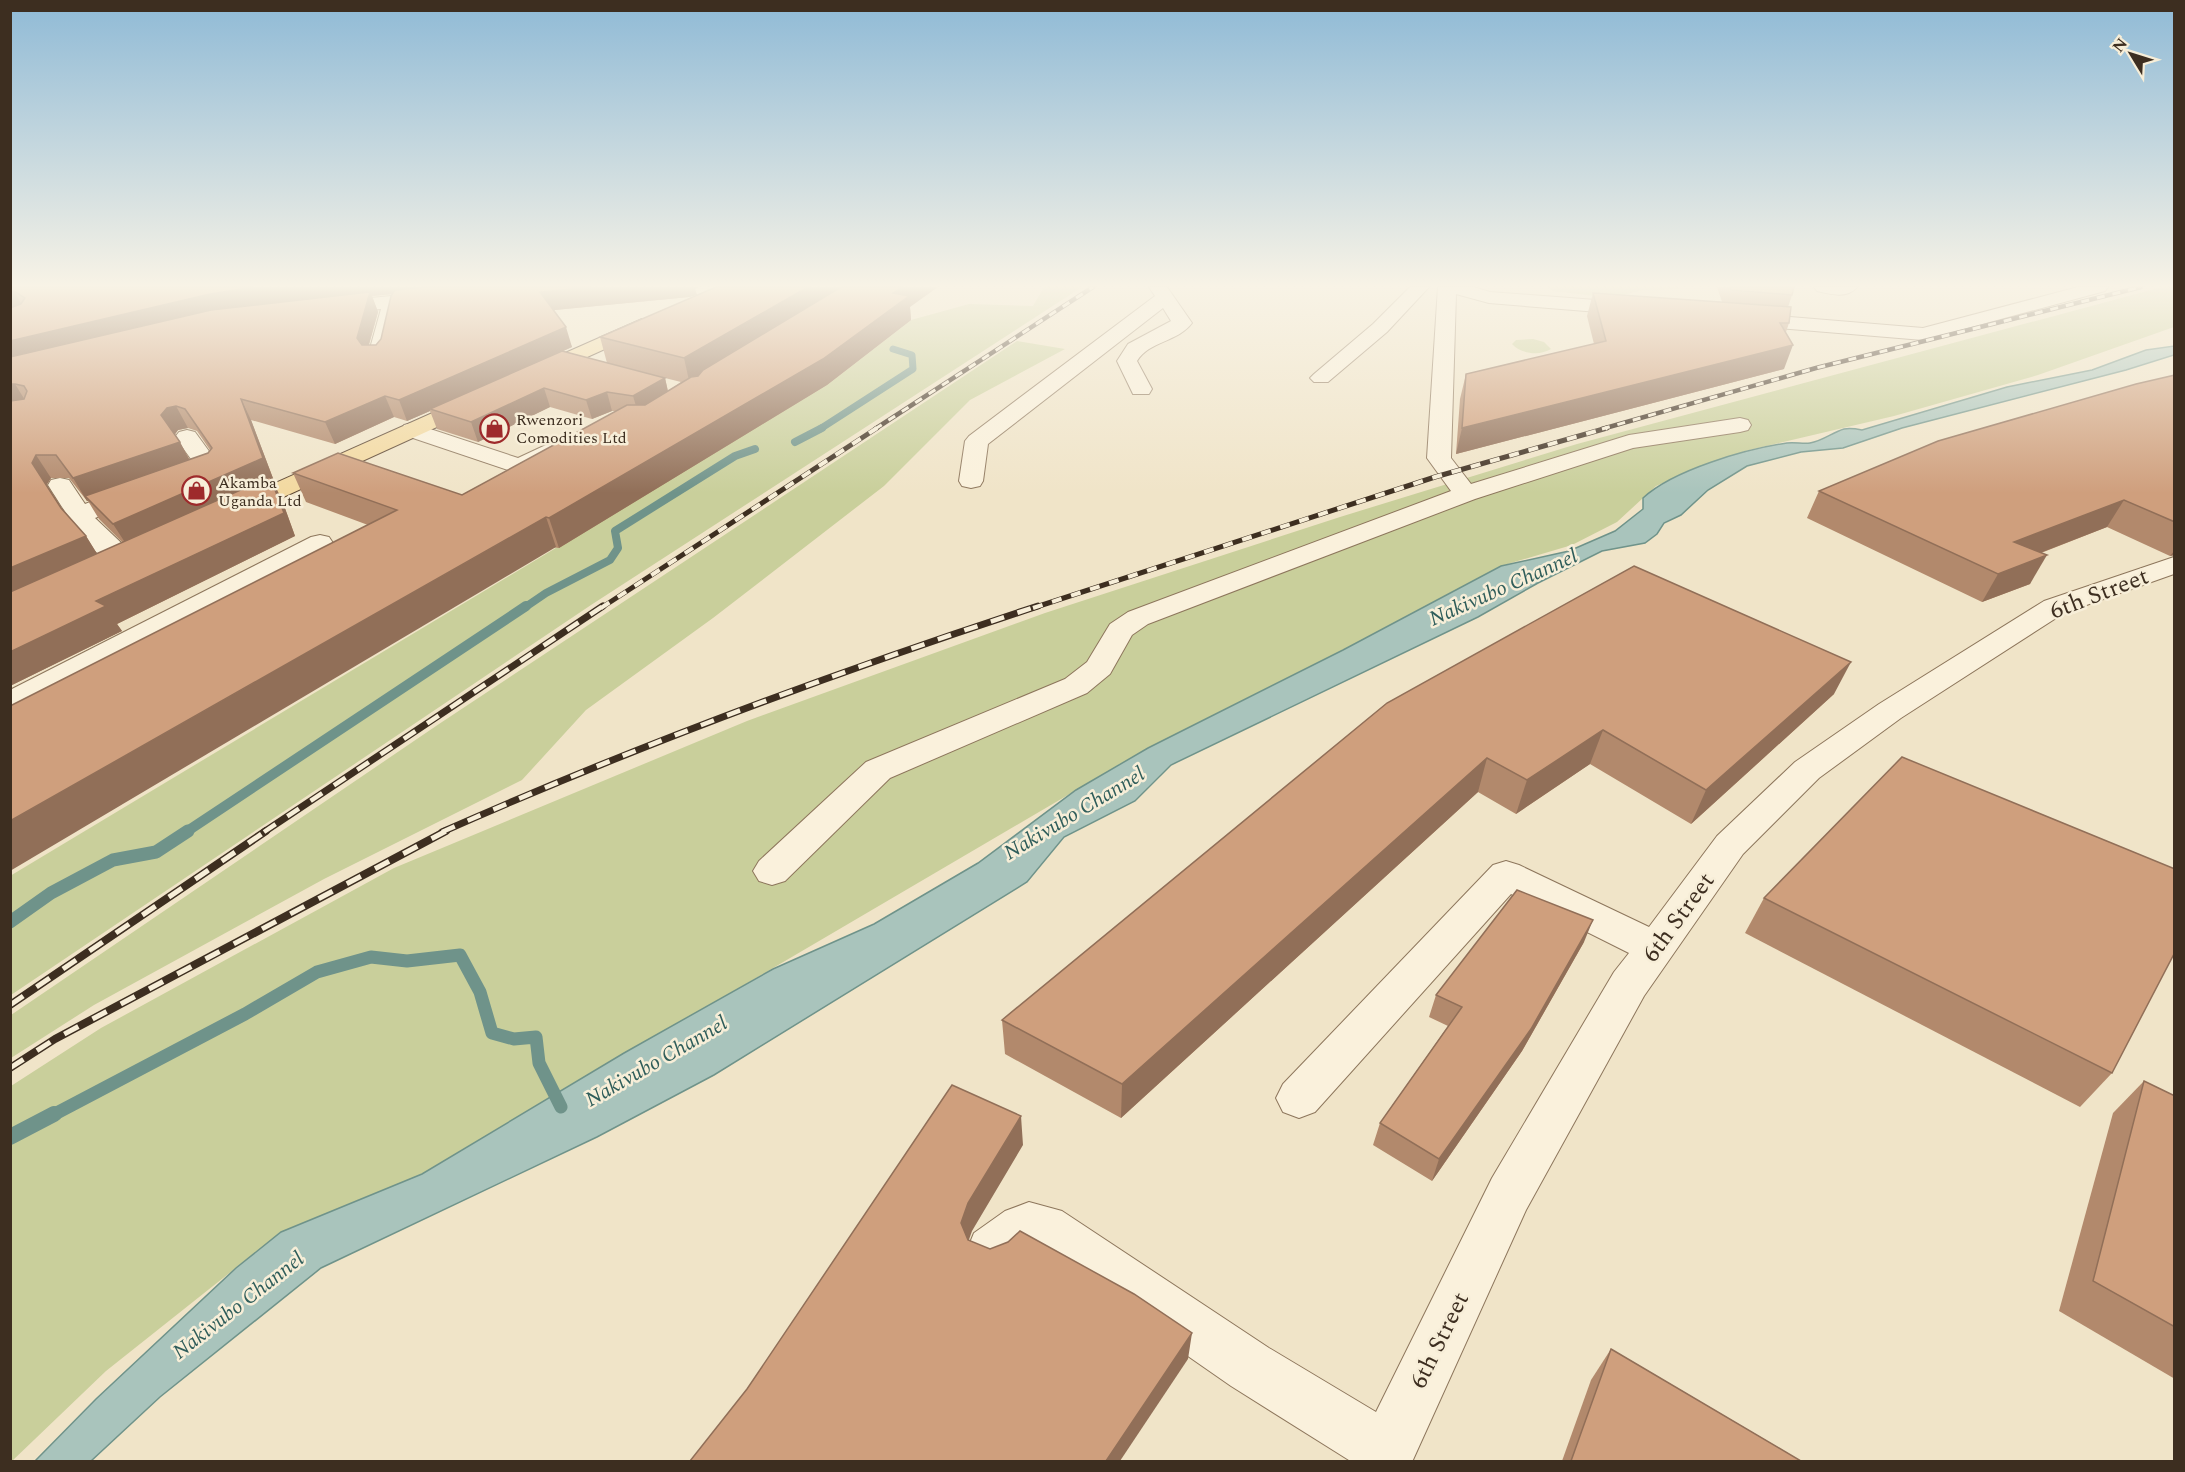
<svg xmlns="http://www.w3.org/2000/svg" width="2185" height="1472" font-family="Spectral,serif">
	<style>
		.green { fill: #c9cf9b }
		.water { fill: #a9c4bc; stroke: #6f938a; stroke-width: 1.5 }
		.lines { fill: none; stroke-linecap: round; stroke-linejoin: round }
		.stream-far4 { stroke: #6f938a; stroke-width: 7 }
		.stream-far3 { stroke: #6f938a; stroke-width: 8 }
		.stream-far2 { stroke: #6f938a; stroke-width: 10 }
		.stream-far1 { stroke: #6f938a; stroke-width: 13 }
		.stream { stroke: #6f938a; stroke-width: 16 }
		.minor-casing { stroke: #8d765c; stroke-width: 2 }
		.major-casing { stroke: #5b4430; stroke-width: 2 }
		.minor { fill: #faf1dc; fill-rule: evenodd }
		.major { fill: #f3d9a0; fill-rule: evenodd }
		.rail-far3-casing { stroke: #3d2e20; stroke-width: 4.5 }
		.rail-far2-casing { stroke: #3d2e20; stroke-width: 5 }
		.rail-far1-casing { stroke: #3d2e20; stroke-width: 7 }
		.rail-casing { stroke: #3d2e20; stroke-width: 8 }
		.rail-far3 { stroke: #f7eed8; stroke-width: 3; stroke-dasharray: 8; stroke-linecap: butt }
		.rail-far2 { stroke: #f7eed8; stroke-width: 4; stroke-dasharray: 10; stroke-linecap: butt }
		.rail-far1 { stroke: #f7eed8; stroke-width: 4.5; stroke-dasharray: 14; stroke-linecap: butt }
		.rail { stroke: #f7eed8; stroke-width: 5; stroke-dasharray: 16; stroke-linecap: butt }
		.wall { fill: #b2896c; fill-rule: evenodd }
		.shaded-wall { fill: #916f58 }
		.building { fill: #cf9f7d; stroke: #916f58; stroke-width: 1.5 }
		.labels { text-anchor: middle; stroke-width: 5; stroke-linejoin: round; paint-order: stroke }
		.far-poi-label { font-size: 16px; fill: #3d2e20; stroke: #f7eed8; text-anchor: start }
		.water-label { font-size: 21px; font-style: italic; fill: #2f5d5a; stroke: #f7eed8 }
		.near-street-label { font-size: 24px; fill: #3d2e20; stroke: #f7eed8 }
	</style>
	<rect width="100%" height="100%" fill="#f0e4c8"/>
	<g class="green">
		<path d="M1044 287H1082L591 605 11 995 10 876 827 385 911 320 969 304 1033 306Z"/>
		<path d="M1547 287H1681L1679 289 1642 290 1612 298 1553 291Z"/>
		<path d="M2162 287H2174V327L2038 375 1894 416 1745 451 1686 473 1656 486 1617 522 1572 545 1501 566 1343 650 1148 748 422 1174 281 1232 106 1371 11 1462V1086L101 1028 394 868 747 721 1045 613 1340 517 1577 444Z"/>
		<path d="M1533 339 1544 342 1551 349C1540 356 1521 354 1512 344L1516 340Z"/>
		<path d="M1017 341 1065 349 970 400 884 486 713 618 586 710 522 780 324 879 94 1005 11 1058V1015L439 724Z"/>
	</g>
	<path class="water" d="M2174 346V355L2126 370 1902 428 1843 448 1801 452 1747 466 1708 490 1681 515 1664 523 1657 534 1645 543 1602 551 1538 583 1478 617 1171 765 1135 801 1064 837 1027 882 714 1075 597 1137 321 1268 160 1397 91 1461H35L96 1399 236 1268 281 1232 422 1174 624 1053 773 969 874 924 978 863 1076 790 1148 748 1343 650 1501 566 1569 551 1615 531 1643 509V498C1673 470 1746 449 1787 443 1795 442 1803 444 1810 443 1823 441 1833 432 1844 429 1849 428 1857 429 1862 430L2007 387 2092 370 2146 350Z"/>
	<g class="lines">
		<path class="stream-far4" d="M820 429 913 369 912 355 893 349"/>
		<g class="stream-far3">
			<path d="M795 442 822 428"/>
			<path d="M524 608 546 593 610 560 618 548 615 531 735 456 755 449"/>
		</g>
		<path class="stream-far2" d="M186 832 526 606"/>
		<g class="stream-far1">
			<path d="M10 922 51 893 113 860 156 852 188 831"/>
			<path d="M51 1116 245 1014 317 972 371 957 407 961 460 955 480 992 492 1033 514 1039 536 1037 539 1063 561 1107"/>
		</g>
		<path class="stream" d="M10 1137 54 1114"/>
		<defs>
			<g id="minor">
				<path d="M1149 287H1167L1192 323C1178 342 1149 341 1137 361L1152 389 1149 394H1133L1117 361 1128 344 1171 321 1163 308 988 444 983 481 980 486 971 488 962 486 959 481 965 441 969 436 1155 296Z"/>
				<path d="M1410 287H1429L1387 332 1328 382H1314L1310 378 1314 374 1373 324Z"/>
				<path d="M1438 287H1473L1490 292 1635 303 1644 309 1635 315 1489 303 1456 294 1451 458 1471 484 1629 435 1740 418 1748 420 1751 425 1748 430 1740 432 1633 448 1475 499 1148 624 1132 635 1110 674 1087 693 890 778 785 881 772 885 759 881 753 871 759 861 866 762 1065 679 1087 662 1110 624 1128 612 1451 491 1427 458Z"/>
				<path d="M1814 287H1857C1847 299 1830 294 1817 291Z"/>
				<path d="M2078 287H2108L2105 291 1923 340 1743 325 1733 319 1743 313 1923 328Z"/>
				<path d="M433 292 442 298 440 302 401 307 396 314 387 359 384 363H370L367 359 381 309 329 314 320 308 329 302Z"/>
				<path d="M412 423 518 458 548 444H564L568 449 564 454 520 474 404 435 401 430 404 425Z"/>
				<path d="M187 430 195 432 222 469C214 480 187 486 174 483L171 478 174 473 196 466 175 437 179 432Z"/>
				<path d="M60 478 69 480 85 504C103 497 124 484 143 489L146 494 143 499 95 518 134 555 138 561 134 567C127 568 122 570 115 567 92 556 62 507 48 485L51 480Z"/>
				<path d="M320 535 329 537 333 543 329 549 21 710 10 713V690L311 537Z"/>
				<path d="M2174 557V574L2064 613 1901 718 1819 778 1743 854 1644 996 1526 1210 1412 1462H1352L1231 1386 1034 1249 1028 1251 1010 1267 992 1274 974 1267 967 1250 974 1233 1005 1211 1029 1202 1062 1211 1269 1348 1376 1412 1492 1178 1614 972 1629 953 1511 894 1315 1112 1299 1118 1283 1112 1276 1098 1283 1084 1493 865 1506 861 1519 865 1649 927 1717 836 1795 762 1879 704 2044 601Z"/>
			</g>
			<g id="major">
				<path d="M642 319 649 321 652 325 649 329 543 377H529L526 373 529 369Z"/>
				<path d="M475 394 483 396 486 401 483 406 244 515 235 518 226 515 222 510 226 505Z"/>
			</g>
		</defs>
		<use href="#minor" class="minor-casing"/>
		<use href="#major" class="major-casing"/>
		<use href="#minor" class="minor"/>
		<use href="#major" class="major"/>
		<defs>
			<g id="rail-far3">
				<path d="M875 429 1093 287"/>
				<path d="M1602 429 1816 368 2141 287"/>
			</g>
			<g id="rail-far2">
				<path d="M601 608 877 428"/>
				<path d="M1033 608 1435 477 1607 428"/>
			</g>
			<g id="rail-far1">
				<path d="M264 832 603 606"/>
				<path d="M442 832C636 746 836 672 1038 606"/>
			</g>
			<g id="rail">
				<path d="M10 1005 266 831"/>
				<path d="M10 1068 55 1039 446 831"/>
			</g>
		</defs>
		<use href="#rail-far3" class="rail-far3-casing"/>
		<use href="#rail-far2" class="rail-far2-casing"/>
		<use href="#rail-far1" class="rail-far1-casing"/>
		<use href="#rail" class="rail-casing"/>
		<use href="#rail-far3" class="rail-far3"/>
		<use href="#rail-far2" class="rail-far2"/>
		<use href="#rail-far1" class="rail-far1"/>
		<use href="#rail" class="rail"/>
	</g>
	<g class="wall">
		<path d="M10 287 695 289 697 295 689 297 554 310 572 347 563 351 607 363 600 337 910 307 911 320 827 385 559 548 368 525 306 502 293 473 462 495 616 411H612L592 419 550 407 478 442 437 429 430 411 407 421 394 417 335 444 251 420 274 481 273 482 282 500 295 536 117 624 122 631 10 686ZM392 294 381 339 376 345H369L378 312 372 296ZM665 378 681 382 668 391ZM188 428 197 431 210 450 208 453 190 460 175 434 178 430ZM51 478H69L87 501H88L99 519 123 543 97 554 86 536 61 508 46 485Z"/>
		<path d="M1717 287H1794L1792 295 1788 307 1789 323 1786 332 1784 369 1456 454 1460 399 1466 374 1594 344 1587 316 1593 293 1722 302Z"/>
		<path d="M2175 375V555L2170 556 2107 527 2041 553 2030 584 1982 602 1807 518 1819 491Z"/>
		<path d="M1834 694 1691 824 1590 764 1516 814 1478 792 1121 1118 1005 1054 1002 1020 1387 703Z"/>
		<path d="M1764 898 2112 1073 2080 1107 1745 933Z"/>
		<path d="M1584 942 1522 1051 1432 1181 1373 1145 1380 1123 1448 1026 1429 1017 1436 995Z"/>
		<path d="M2144 1081 2175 1096V1379L2059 1311 2113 1113Z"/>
		<path d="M1611 1349 1801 1461H1562L1591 1380Z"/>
	</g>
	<g class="shaded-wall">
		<path d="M254 287H469L372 296 378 312 365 358 10 365V341L210 294Z"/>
		<path d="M591 287H699L695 289 697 295 689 297 545 311 540 292Z"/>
		<path d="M808 287H842L690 385 684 358Z"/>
		<path d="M902 287H938L910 307 911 320 827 385 559 548 549 518Z"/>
		<path d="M14 291 25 310 10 315V292Z"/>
		<path d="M566 327 572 347 432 410 430 409V411L407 421 399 400Z"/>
		<path d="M1793 345 1784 369 1456 454 1462 428Z"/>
		<path d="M665 378 669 397 639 416 633 396Z"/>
		<path d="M10 384H15L28 405 10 408Z"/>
		<path d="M544 388 550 407 478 442 471 422Z"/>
		<path d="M607 392 612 411 592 419 586 400Z"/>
		<path d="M385 396 394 417 335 444 325 422Z"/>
		<path d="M241 399 251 420 274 481 273 482 282 500 295 536 117 624 122 631 10 686V652L96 601 128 547 113 524 263 458Z"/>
		<path d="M176 406 188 428 178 430 173 437 161 415 167 408Z"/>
		<path d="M180 442 192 465 85 496 88 501H87L73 478Z"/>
		<path d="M36 455 51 478 46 486 32 463Z"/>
		<path d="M2124 500 2107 527 1998 569 2014 542Z"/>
		<path d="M546 517 556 547 10 871V821Z"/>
		<path d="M86 536 101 560 10 600V568Z"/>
		<path d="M2175 550V555L2170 556Z"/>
		<path d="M2047 555 2030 584 1982 602 1998 574Z"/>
		<path d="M1851 662 1834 694 1691 824 1706 790Z"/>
		<path d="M1603 730 1590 764 1516 814 1527 780Z"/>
		<path d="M1487 758 1478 792 1121 1118 1122 1084Z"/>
		<path d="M1593 920 1584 942 1522 1051 1432 1181 1439 1159Z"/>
		<path d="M1021 1116 1023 1145 972 1231 965 1251 961 1223 968 1203Z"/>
		<path d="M1192 1333 1188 1359 1120 1461H1105Z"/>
	</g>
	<g class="building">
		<path d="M10 287H254L210 294 10 341V308L21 304 25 298 14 291 10 292Z"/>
		<path d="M426 287H591L540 292 566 327 399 400 385 396 325 422 241 399 263 458 113 524 85 496 208 453 212 448 185 409 176 406 167 408 161 415 180 442 73 478 56 455H36L32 463 61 508 86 536 10 568V401L24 399 27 391 24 386 15 384H10V357L211 310 370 292 357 338 362 345H376L381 339 391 296 395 290Z"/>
		<path d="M716 287H808L684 358 600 337Z"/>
		<path d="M841 287H902L893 293 909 296 823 359 549 518 546 517 10 821V706L397 510 293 473 338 453 462 495 627 405H645L691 377 698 376 703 370Z"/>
		<path d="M1730 287H1794L1792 295 1731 290Z"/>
		<path d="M1593 293 1791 307 1789 323H1780L1793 345 1462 428 1466 374 1606 341Z"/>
		<path d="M562 351 665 378 633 396 607 392 586 400 544 388 471 422 430 409Z"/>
		<path d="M2175 375V522L2124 500 2014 542 2047 555 1998 574 1819 491 1938 441 2136 384Z"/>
		<path d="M270 477 284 513 96 601 106 606 10 652V592Z"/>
		<path d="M1634 566 1851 662 1706 790 1603 730 1527 780 1487 758 1122 1084 1002 1020 1387 703Z"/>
		<path d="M1902 757 2175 869V952L2112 1073 1764 898Z"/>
		<path d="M1517 890 1593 920 1531 1029 1439 1159 1380 1123 1462 1007 1436 995Z"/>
		<path d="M2144 1081 2175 1096V1327L2093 1281Z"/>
		<path d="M952 1085 1021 1116 968 1203 961 1223 968 1240 990 1249 1008 1242 1020 1231 1134 1294 1192 1333 1106 1461H690L747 1389Z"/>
		<path d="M1611 1349 1801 1461H1571Z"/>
	</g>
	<linearGradient id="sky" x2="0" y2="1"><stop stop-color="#8fbad6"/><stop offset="0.58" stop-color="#f8f3e6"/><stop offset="1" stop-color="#f8f3e6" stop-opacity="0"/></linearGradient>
	<rect width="2185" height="493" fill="url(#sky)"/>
	<defs>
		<symbol id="shop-ring" viewBox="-11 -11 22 22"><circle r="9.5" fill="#f7eed8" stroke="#9e2a2b" stroke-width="1.5"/><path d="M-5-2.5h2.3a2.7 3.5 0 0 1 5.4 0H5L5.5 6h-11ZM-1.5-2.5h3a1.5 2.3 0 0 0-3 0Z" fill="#9e2a2b"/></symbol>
	</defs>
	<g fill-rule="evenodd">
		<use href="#shop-ring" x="478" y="412" width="33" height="33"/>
		<use href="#shop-ring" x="180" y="474" width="33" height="33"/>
	</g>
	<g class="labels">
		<g class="far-poi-label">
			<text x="516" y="425">Rwenzori<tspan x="516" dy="18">Comodities Ltd</tspan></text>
			<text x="218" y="488">Akamba<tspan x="218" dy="18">Uganda Ltd</tspan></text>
		</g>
		<g class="water-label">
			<text transform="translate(1503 587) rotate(-24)" y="7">Nakivubo Channel</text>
			<text transform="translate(1074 813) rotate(-31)" y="7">Nakivubo Channel</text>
			<text transform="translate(656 1061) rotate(-30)" y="7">Nakivubo Channel</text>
			<text transform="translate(238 1305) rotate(-38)" y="7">Nakivubo Channel</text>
		</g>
		<g class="near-street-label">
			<text transform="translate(2099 593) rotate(-21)" y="8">6th Street</text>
			<text transform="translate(1678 917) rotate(-54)" y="8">6th Street</text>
			<text transform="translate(1439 1340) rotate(-64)" y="8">6th Street</text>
		</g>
	</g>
	<rect width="2185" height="1472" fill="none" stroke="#3d2e20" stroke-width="24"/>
	<g transform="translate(2131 54) rotate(308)" stroke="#f7eed8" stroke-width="4.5" paint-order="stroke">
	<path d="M0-4.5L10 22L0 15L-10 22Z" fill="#3d2e20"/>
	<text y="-9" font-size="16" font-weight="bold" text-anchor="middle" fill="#3d2e20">N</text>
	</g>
</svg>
